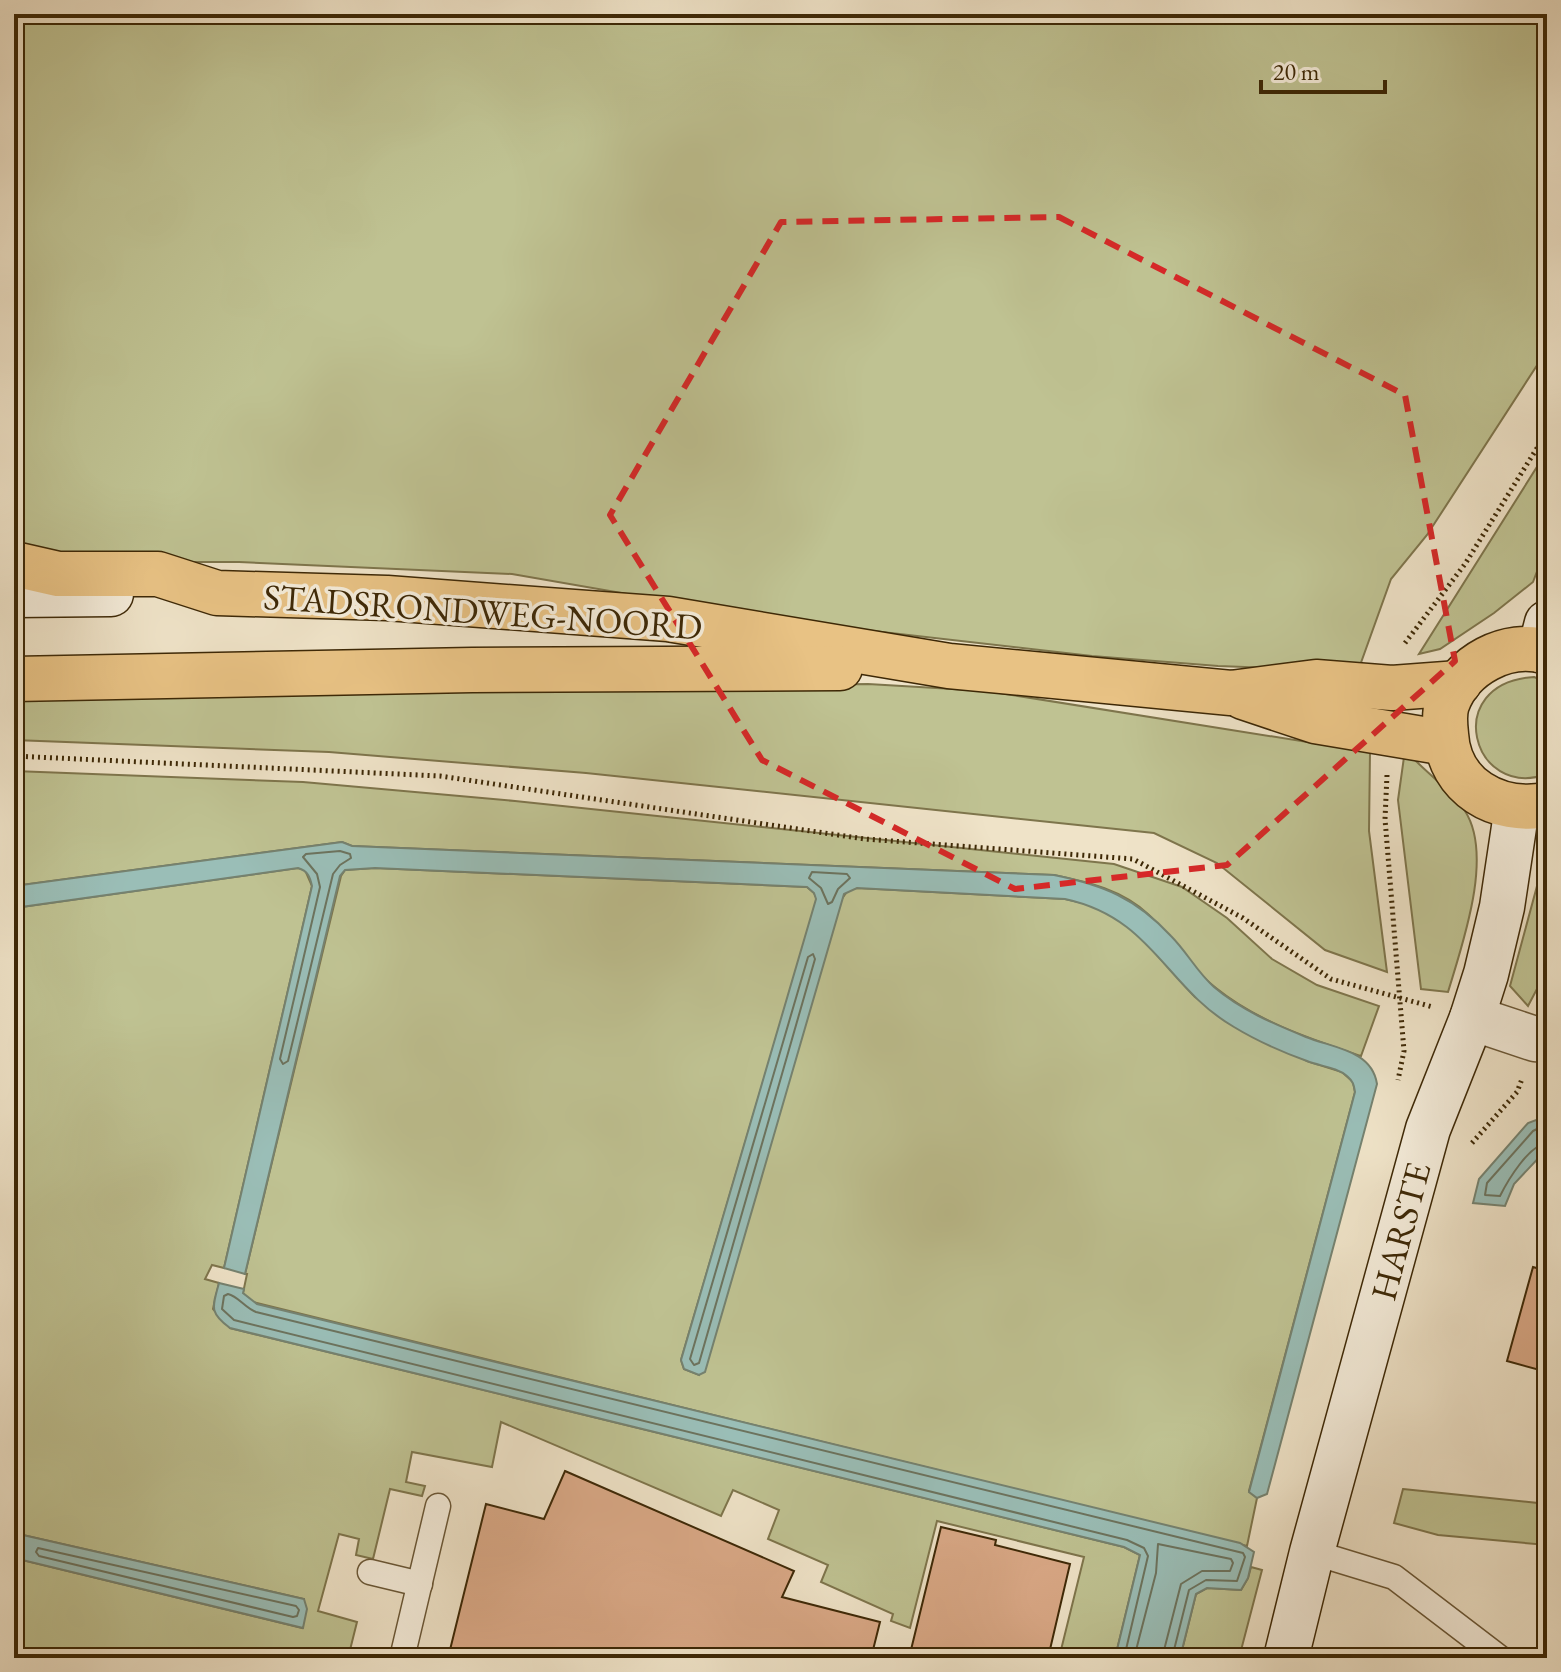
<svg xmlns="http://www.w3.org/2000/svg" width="1561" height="1672" font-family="'EB Garamond',serif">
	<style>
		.green { fill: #bfc292; stroke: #7e754c; stroke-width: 2 }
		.water { fill: #9abeb7; stroke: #758270; stroke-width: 2 }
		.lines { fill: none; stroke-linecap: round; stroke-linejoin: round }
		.shore { stroke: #6c735e; stroke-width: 2 }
		.building { fill: #d9a886; stroke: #3d2806; stroke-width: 2 }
		.lane-casing { stroke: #6a5736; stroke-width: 27 }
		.street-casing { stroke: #6a5736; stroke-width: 47 }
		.secondary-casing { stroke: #3d2806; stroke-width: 47 }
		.primary-casing { stroke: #3d2806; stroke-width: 47 }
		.path { stroke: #3d2806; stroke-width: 5; stroke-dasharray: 2 4; stroke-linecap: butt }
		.lane { stroke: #f5eddb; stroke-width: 24 }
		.street { stroke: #f5eddb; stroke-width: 44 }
		.secondary { stroke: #f5eddb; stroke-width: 44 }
		.primary { stroke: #e8c284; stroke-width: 44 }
		.marked { fill: none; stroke: #d62828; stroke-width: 6; stroke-dasharray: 16 10; stroke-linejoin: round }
		.labels { text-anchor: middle; stroke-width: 7; stroke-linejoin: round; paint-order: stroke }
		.street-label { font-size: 36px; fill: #3d2806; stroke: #f5eddb }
	</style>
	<rect width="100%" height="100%" fill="#efe3c8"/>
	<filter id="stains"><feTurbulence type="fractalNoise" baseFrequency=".0025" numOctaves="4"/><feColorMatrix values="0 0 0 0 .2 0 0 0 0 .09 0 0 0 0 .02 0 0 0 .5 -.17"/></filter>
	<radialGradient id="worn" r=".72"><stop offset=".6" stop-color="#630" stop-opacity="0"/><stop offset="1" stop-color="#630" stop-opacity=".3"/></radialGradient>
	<g class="green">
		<path d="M14 14H1547V350L1427 535 1391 579 1358 671 1218 666 1092 656 777 620 512 574 239 562H84L25 546 14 539Z"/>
		<path d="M1547 451V545L1533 582 1494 613 1440 649 1419 654Z"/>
		<path d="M1534 677 1547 682V774C1472 801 1440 683 1534 677Z"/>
		<path d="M868 684 987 691 1370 752 1369 831 1387 972 1325 950 1217 863 1154 833 586 773 329 752 14 740V695Z"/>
		<path d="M1404 757 1413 758C1428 774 1454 793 1465 811 1494 856 1462 945 1448 992L1421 989 1398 800Z"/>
		<path d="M14 771 303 782 515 801 1114 864 1182 887 1227 918 1272 959 1317 985 1379 1006 1361 1056C1311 1039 1258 1022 1216 988 1190 968 1173 938 1149 915 1123 890 1088 882 1054 875L352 846 342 842 14 886Z"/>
		<path d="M1547 849V970L1528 1006 1510 986Z"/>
		<path d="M298 868 305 870 312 886 224 1268 212 1265 205 1279 219 1283 213 1309 230 1328 1124 1547 1140 1555 1115 1658H1059L1084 1557 937 1521 910 1628 891 1621 893 1614 821 1582 828 1565 768 1539 779 1510 733 1490 721 1516 501 1422 492 1467 412 1452 406 1482 425 1486 422 1496 390 1489 373 1559 356 1555 359 1539 339 1534 318 1611 357 1622 348 1658H14V1558L302 1628 304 1599 14 1533V908Z"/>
		<path d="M375 868 807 887 814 893 817 899 681 1360 684 1369 699 1375 841 900 849 889 857 888 1065 899 1091 905 1111 914 1137 933 1195 997 1307 1061 1342 1072 1353 1082 1355 1092 1249 1491 1257 1498 1247 1546 249 1301 243 1293 247 1274H245L341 876 345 870Z"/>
		<path d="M1403 1489 1547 1504V1545L1438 1535 1394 1523Z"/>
		<path d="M1251 1567 1262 1570 1239 1658H1180L1196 1594 1207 1588 1241 1590 1248 1578Z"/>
	</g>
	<g class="water">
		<path d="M342 842 352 846 1054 875C1103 885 1136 898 1171 936 1187 952 1197 972 1214 987 1241 1010 1274 1024 1306 1037 1333 1048 1372 1050 1377 1084L1267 1494 1257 1498 1249 1492 1355 1092C1354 1085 1353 1081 1347 1076 1337 1067 1319 1066 1307 1061 1282 1052 1257 1041 1234 1027 1165 987 1153 918 1065 899L857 888 844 894 705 1372 699 1375 684 1369 681 1360 816 899 814 893 807 887 375 868 345 870 340 876 245 1274 224 1268 312 886C310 877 308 871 298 868L14 908V886Z"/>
		<path d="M1547 1116V1149L1514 1184 1505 1206 1473 1203 1479 1179 1528 1123Z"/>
		<path d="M219 1283 244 1289 243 1293 257 1304 1240 1543 1254 1552 1248 1578 1241 1590 1207 1588 1196 1594 1180 1658H1115L1140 1555 1124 1547 230 1328C208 1312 213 1306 219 1283Z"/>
		<path d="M14 1533 304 1599 307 1609 303 1628 14 1558Z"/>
	</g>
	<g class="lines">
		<g class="shore">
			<path d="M340 851 350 854 351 858 340 865 333 874 288 1061 283 1064 280 1059 320 887 317 874 303 857 306 854Z"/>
			<path d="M812 872 847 874 850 878 838 889 832 902 828 904 821 888 809 878Z"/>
			<path d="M813 954 815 959 699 1363 694 1365 690 1359 808 957Z"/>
			<path d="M1547 1124 1533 1131 1487 1183 1485 1195 1500 1196C1508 1180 1529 1145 1547 1143"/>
			<path d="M38 1548 296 1606 299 1610 297 1616 293 1617 39 1556 36 1552Z"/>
			<path d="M1124 1658 1148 1556 1144 1548 1127 1540 234 1320 222 1309 224 1296 228 1294C238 1296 245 1308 256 1312L1243 1553 1245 1557 1237 1581 1206 1580 1189 1590 1172 1658"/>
			<path d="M1134 1658 1156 1573 1158 1544 1231 1559 1233 1563 1230 1571H1202L1181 1584 1162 1658"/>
		</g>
	</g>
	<g class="building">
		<path d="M1533 1267 1547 1271V1372L1507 1361Z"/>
		<path d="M565 1471 794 1571 782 1597 880 1622 871 1658H448L486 1504 544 1519Z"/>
		<path d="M941 1527 996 1540 995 1545 1070 1564 1048 1658H909Z"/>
	</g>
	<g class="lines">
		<defs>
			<g id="lane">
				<path d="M1312 1552 1394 1577 1500 1658"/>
				<path d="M370 1572 420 1584"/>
				<path d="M402 1658 438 1506"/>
			</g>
			<path id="street" d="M1472 1018 1535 1039 1547 1040"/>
			<g id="secondary">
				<path d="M14 595 111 594"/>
				<path d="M1540 650 1547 623"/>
				<path d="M1286 1658 1312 1552 1428 1129 1472 1018 1486 974 1502 907 1517 807"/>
			</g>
			<g id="primary">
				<path d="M14 564 58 574H158L217 593 387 598 668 619 949 666 1231 693 1316 682 1392 688 1459 683"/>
				<path d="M1547 652C1507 640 1461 665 1447 704 1444 713 1445 725 1446 734 1449 787 1497 814 1547 805"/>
				<path d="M14 679 472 670 840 668"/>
				<path d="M1243 697 1315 721 1446 743"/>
			</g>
		</defs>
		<use href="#lane" class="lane-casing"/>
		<use href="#street" class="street-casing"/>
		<use href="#secondary" class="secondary-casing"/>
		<use href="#primary" class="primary-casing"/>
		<g class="path">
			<path d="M1405 643 1465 564 1547 432"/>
			<path d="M14 756 440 776 865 839 1133 859 1243 918 1331 979 1433 1007"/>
			<path d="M1387 775 1385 819 1404 1051 1398 1080"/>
			<path d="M1472 1143 1517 1092 1522 1079"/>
		</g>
		<use href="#lane" class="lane"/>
		<use href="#street" class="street"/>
		<use href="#secondary" class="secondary"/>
		<use href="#primary" class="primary"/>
	</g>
	<path class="marked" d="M1059 217 1405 395 1455 661 1227 865 1015 889 762 760 610 515 781 222Z"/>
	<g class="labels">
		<g class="street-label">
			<text transform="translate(483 611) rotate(4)" y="13">STADSRONDWEG-NOORD</text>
			<text transform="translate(1400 1231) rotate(-75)" y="13">HARSTE</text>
		</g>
	</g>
	<rect width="1561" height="1672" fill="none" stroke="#efe3c8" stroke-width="48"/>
	<rect x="16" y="16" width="1529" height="1640" fill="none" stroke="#3d2806" stroke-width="4"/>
	<rect x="24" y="24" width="1513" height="1624" fill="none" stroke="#3d2806" stroke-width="2"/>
	<path d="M1261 80v12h124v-12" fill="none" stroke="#3d2806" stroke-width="4"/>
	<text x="1273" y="80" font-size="24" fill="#3d2806" stroke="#f5eddb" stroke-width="6" paint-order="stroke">20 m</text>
	<rect width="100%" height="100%" filter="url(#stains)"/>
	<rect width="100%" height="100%" fill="url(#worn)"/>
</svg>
